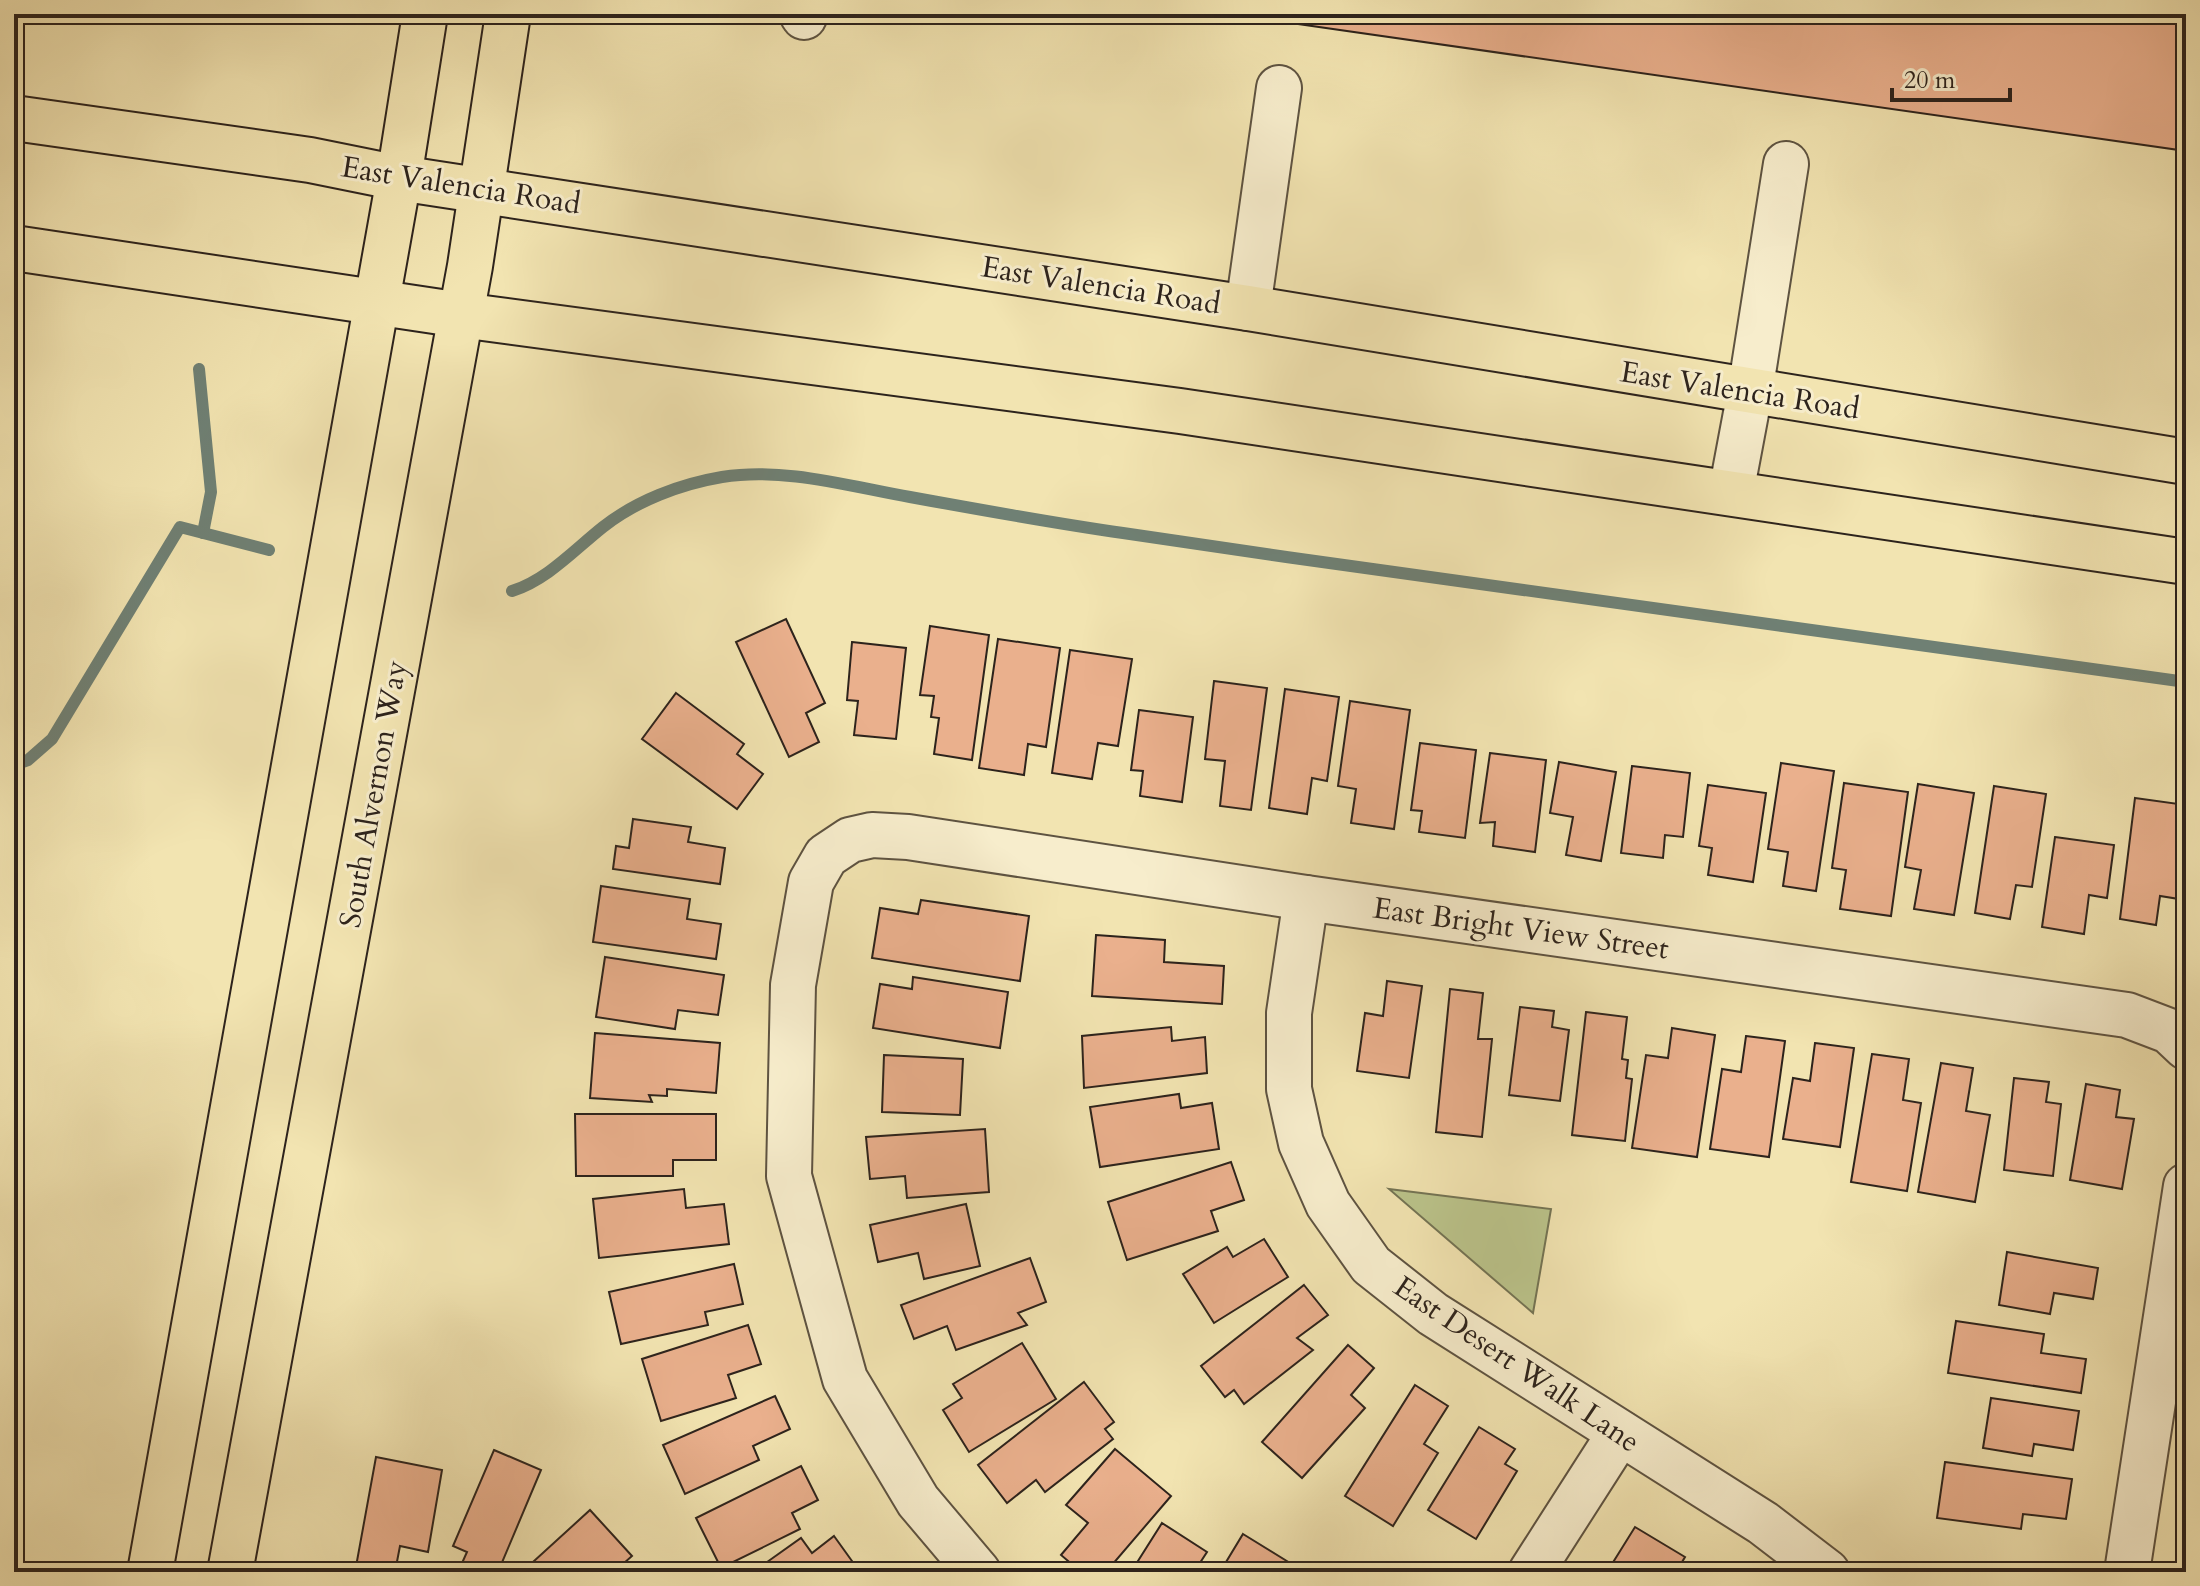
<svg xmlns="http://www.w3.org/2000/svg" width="2200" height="1586" font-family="Cardo,serif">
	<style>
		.green { fill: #bbc48b; stroke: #747454; stroke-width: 2 }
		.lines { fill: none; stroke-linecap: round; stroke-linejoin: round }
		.stream { stroke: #6f8074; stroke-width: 12 }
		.building { fill: #eab08d; stroke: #2d231c; stroke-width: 2 }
		.minor-casing { stroke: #5e5341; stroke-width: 48 }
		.major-casing { stroke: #2d231c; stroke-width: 48 }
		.minor { stroke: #f7edcc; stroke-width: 44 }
		.major { stroke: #f2e4b1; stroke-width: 44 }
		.labels { text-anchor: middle; stroke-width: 6; stroke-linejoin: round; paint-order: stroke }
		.street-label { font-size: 30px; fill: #2d231c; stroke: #f7edcc }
	</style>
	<rect width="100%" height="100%" fill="#f2e4b1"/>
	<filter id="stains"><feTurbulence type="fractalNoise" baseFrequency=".0025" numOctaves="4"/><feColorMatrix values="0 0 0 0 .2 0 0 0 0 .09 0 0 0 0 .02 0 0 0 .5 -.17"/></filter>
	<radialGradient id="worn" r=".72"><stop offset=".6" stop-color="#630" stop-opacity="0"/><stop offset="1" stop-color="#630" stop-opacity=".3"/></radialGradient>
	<path class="green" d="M1389 1189 1551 1209 1533 1313Z"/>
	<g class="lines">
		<g class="stream">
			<path d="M199 369 211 492 203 533"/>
			<path d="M512 591C547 580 574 550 603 527 636 501 680 484 722 477 784 467 848 486 910 497 981 510 1052 523 1123 533 1477 586 1832 633 2186 682"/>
			<path d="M14 765 28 760 52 739 180 527 269 550"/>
		</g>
	</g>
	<g class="building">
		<path d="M1228 14H2186V151Z"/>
		<path d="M786 619 825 703 806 713 819 742 789 757 736 642Z"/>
		<path d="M930 626 989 635 972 760 934 754 939 718 931 717 934 696 920 695Z"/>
		<path d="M998 639 1060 648 1046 747 1028 744 1024 775 979 768Z"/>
		<path d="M852 642 906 648 896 739 854 735 858 701 847 700Z"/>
		<path d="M1070 650 1132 659 1118 746 1098 743 1092 779 1052 773Z"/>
		<path d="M1214 681 1267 688 1251 810 1220 806 1225 761 1205 759Z"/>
		<path d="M1285 689 1339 697 1327 781 1312 778 1307 814 1269 808Z"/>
		<path d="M676 693 744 744 737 754 763 774 737 809 642 739Z"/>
		<path d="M1350 701 1410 710 1394 829 1351 823 1356 789 1338 786Z"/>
		<path d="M1139 710 1193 717 1182 802 1140 796 1143 771 1131 770Z"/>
		<path d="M1420 743 1476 750 1465 838 1419 832 1422 811 1411 810Z"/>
		<path d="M1490 753 1546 760 1535 852 1493 846 1495 822 1480 823Z"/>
		<path d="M1559 762 1616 772 1601 861 1566 855 1573 817 1550 813Z"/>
		<path d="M1781 763 1834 771 1816 891 1783 886 1788 852 1768 849Z"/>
		<path d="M1632 766 1690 773 1683 837 1665 835 1663 858 1621 853Z"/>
		<path d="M1844 783 1908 792 1891 916 1840 909 1846 870 1832 868Z"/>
		<path d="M1918 784 1974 793 1954 915 1914 909 1921 870 1905 867Z"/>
		<path d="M1708 785 1766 793 1753 882 1708 875 1712 848 1699 846Z"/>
		<path d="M1994 786 2046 794 2032 887 2016 885 2010 919 1975 913Z"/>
		<path d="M2135 798 2186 805V842L2179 899 2160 896 2156 925 2120 919Z"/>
		<path d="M633 819 691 827 688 842 725 848 720 884 613 869 616 846 629 848Z"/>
		<path d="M2055 837 2114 845 2107 898 2089 895 2084 934 2042 927Z"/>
		<path d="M601 886 690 899 687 919 721 924 716 959 593 942Z"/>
		<path d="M921 900 1029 916 1020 981 872 958 880 908 918 914Z"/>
		<path d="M1096 935 1165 940 1164 962 1224 966 1222 1004 1092 996Z"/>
		<path d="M605 957 724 975 718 1015 678 1010 675 1029 596 1017Z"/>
		<path d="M913 977 1008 992 1000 1048 873 1028 880 984 912 989Z"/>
		<path d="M1387 981 1422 986 1409 1078 1357 1071 1365 1013 1383 1016Z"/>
		<path d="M1450 989 1483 993 1478 1039H1492L1482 1137 1436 1132Z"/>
		<path d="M1520 1007 1554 1011 1552 1027 1569 1030 1560 1101 1509 1095Z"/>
		<path d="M1586 1012 1627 1017 1622 1059 1628 1060 1626 1078 1632 1079 1625 1141 1572 1135Z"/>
		<path d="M1171 1027 1172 1041 1205 1037 1207 1073 1084 1088 1082 1036Z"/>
		<path d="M1672 1028 1715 1035 1697 1157 1632 1148 1646 1055 1668 1058Z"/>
		<path d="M595 1033 720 1043 716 1093 667 1089V1096L649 1095 652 1102 590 1098Z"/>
		<path d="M1746 1036 1785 1041 1769 1157 1710 1149 1722 1069 1741 1072Z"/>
		<path d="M1815 1043 1854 1048 1840 1147 1783 1139 1793 1078 1810 1081Z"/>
		<path d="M1872 1054 1909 1059 1903 1100 1921 1103 1907 1191 1851 1182Z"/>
		<path d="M884 1055 963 1059 960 1115 882 1112Z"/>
		<path d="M1941 1063 1973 1068 1966 1111 1990 1115 1975 1202 1918 1192Z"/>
		<path d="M2014 1078 2049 1082 2046 1102 2061 1104 2053 1176 2004 1170Z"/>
		<path d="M2086 1084 2120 1090 2116 1117 2134 1119 2122 1189 2070 1180Z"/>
		<path d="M1179 1094 1181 1108 1212 1103 1219 1149 1100 1167 1090 1107Z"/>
		<path d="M575 1114H716V1160H673V1176H576Z"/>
		<path d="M985 1129 989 1192 907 1198 905 1176 870 1179 866 1137Z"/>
		<path d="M1231 1162 1244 1200 1211 1211 1218 1231 1127 1260 1108 1202Z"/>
		<path d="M684 1189 686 1208 724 1204 729 1244 599 1258 593 1199Z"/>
		<path d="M966 1204 980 1266 924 1279 918 1253 878 1262 870 1225Z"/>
		<path d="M1264 1239 1288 1277 1214 1323 1183 1274 1227 1247 1233 1257Z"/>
		<path d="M2007 1252 2098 1268 2093 1299 2054 1293 2050 1314 1999 1305Z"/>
		<path d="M1030 1258 1046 1302 1018 1313 1027 1325 956 1350 947 1326 914 1339 901 1305Z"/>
		<path d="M734 1264 743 1304 705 1312 708 1325 621 1344 609 1292Z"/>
		<path d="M1304 1285 1328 1315 1297 1338 1313 1350 1244 1404 1234 1390 1225 1397 1201 1366Z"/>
		<path d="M1956 1321 2044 1334 2041 1353 2086 1359 2081 1393 1948 1373Z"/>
		<path d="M748 1325 761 1364 728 1375 736 1398 661 1421 642 1359Z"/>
		<path d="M1022 1343 1056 1399 969 1452 943 1410 962 1398 953 1384Z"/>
		<path d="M1348 1345 1374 1368 1351 1395 1365 1408 1302 1478 1262 1442Z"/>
		<path d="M1084 1382 1114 1422 1105 1429 1113 1439 1045 1492 1036 1480 1007 1503 978 1465Z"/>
		<path d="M1415 1385 1448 1406 1424 1444 1438 1453 1393 1526 1345 1496Z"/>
		<path d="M775 1396 790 1429 753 1446 759 1460 685 1494 663 1445Z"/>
		<path d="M1991 1398 2079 1411 2073 1450 2034 1444 2032 1456 1983 1448Z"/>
		<path d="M1479 1427 1515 1449 1505 1464 1517 1471 1476 1539 1428 1510Z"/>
		<path d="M1115 1449 1171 1496 1106 1572H1081L1061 1555 1088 1523 1066 1505Z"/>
		<path d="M494 1450 541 1470 498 1572H458L467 1552 453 1546Z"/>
		<path d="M376 1457 442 1470 428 1552 400 1546 395 1572H355Z"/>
		<path d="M1945 1462 2072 1479 2066 1519 2023 1514 2021 1529 1937 1518Z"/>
		<path d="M801 1466 818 1500 792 1513 800 1529 721 1568 696 1518Z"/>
		<path d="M590 1510 632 1556 614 1572H522Z"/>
		<path d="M1162 1523 1207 1552 1194 1572H1131Z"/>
		<path d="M1635 1527 1685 1557 1676 1572H1607Z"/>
		<path d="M1243 1534 1290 1563 1284 1572H1220Z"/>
		<path d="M834 1536 857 1568 852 1572H753L801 1538 812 1553Z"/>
	</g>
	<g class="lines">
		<defs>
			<g id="minor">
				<path d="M802 14 804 17"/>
				<path d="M1248 308 1279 88"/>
				<path d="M1731 493 1750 392 1786 164"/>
				<path d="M1306 898 1289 1013V1089L1301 1143 1328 1204 1371 1265 1433 1314 1763 1523 1827 1572"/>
				<path d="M978 1572 918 1501 845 1379 789 1176 793 985 811 882 826 856 850 840 872 835 908 837 1306 898 2127 1015 2169 1031 2186 1047"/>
				<path d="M1531 1572 1620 1433"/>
				<path d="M2127 1572 2186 1186"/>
			</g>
			<g id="major">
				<path d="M14 118 310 160 399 178 1248 308 2186 462"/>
				<path d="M14 248 461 315 1180 411 2186 562"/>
				<path d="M150 1572 399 178 425 14"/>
				<path d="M230 1572 470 266 508 14"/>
			</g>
		</defs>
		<use href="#minor" class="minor-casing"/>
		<use href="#major" class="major-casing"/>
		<use href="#minor" class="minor"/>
		<use href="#major" class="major"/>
	</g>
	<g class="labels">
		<g class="street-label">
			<text transform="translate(461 185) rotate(9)" y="10">East Valencia Road</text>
			<text transform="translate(1101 285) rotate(9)" y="10">East Valencia Road</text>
			<text transform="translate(1740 390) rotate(9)" y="10">East Valencia Road</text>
			<text transform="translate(373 794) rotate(-80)" y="10">South Alvernon Way</text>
			<text transform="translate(1521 928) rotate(8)" y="10">East Bright View Street</text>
			<text transform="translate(1517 1364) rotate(34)" y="10">East Desert Walk Lane</text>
		</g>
	</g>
	<rect width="2200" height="1586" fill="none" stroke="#f2e4b1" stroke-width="48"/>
	<rect x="16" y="16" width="2168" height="1554" fill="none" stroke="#2d231c" stroke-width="4"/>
	<rect x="24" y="24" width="2152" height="1538" fill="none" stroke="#2d231c" stroke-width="2"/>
	<path d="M1892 88v12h118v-12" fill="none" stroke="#2d231c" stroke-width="4"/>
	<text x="1904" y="88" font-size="24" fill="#2d231c" stroke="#f7edcc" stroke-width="6" paint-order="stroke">20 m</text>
	<rect width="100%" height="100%" filter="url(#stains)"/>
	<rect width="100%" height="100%" fill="url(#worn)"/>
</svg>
